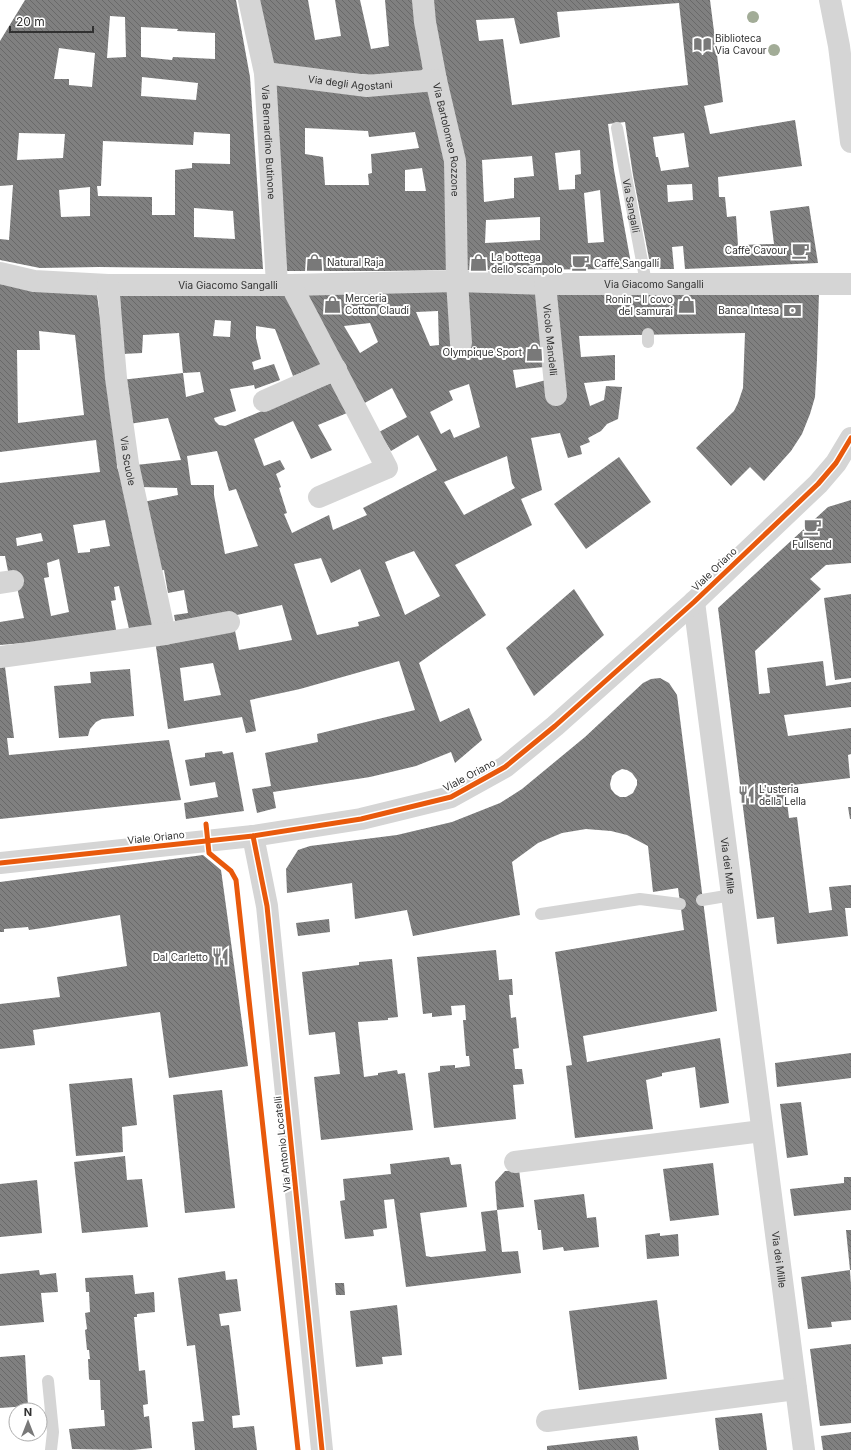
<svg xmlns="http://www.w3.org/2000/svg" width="851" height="1450" font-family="Inter,sans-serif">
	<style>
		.building { fill: url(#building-back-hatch); fill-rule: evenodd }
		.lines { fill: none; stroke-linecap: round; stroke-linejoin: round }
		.service { stroke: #d5d5d5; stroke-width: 12 }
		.minor { stroke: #d5d5d5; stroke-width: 22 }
		.tertiary { stroke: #d5d5d5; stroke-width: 22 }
		.cycleway-casing { stroke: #fff; stroke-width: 8 }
		.cycleway { stroke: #e8590c; stroke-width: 5 }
		.tree { fill: #a2ac97 }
		.labels { text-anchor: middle; stroke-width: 4; stroke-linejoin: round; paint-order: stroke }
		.poi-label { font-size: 10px; fill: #313131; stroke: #fff; text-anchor: start }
		.street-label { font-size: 10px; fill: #313131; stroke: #fff }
	</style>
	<defs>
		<pattern id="building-back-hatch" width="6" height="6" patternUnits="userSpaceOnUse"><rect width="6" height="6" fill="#808080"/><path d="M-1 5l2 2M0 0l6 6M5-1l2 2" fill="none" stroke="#696969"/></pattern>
	</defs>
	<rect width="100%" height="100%" fill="#fff"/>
	<g class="building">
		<path d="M25 0H236L250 77 263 269 99 267 40 268 0 260V239L9 240 13 185 0 186V41ZM110 16 125 17 126 57 107 58ZM141 27 178 29 177 31 215 33V59L173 57 172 60 141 57ZM59 48 95 53 92 87 69 85V79H54ZM142 77 198 83 196 100 141 96ZM194 132 230 134V164L192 163V168L175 170V215H152V197L98 196 97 186H101L103 141 193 145ZM19 133 65 134 63 158 17 160ZM90 187V216L61 217 59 190ZM194 208 233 211 235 239 194 237Z"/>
		<path d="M257 0H308L315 40 341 36 335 0H360L371 49 389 46 385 0H414L423 69 420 72 374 75 317 71 269 63Z"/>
		<path d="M430 0H710L723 102 704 106 710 134 795 120 802 166 718 177 719 197H725L727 217 736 216 738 245 774 244 770 211 809 206 818 263 685 269 683 246 672 247 674 269H651L633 175 625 122 608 124 614 170 632 269 465 270ZM679 3 688 85 512 105 503 39 479 41 476 20 514 18 520 44 560 37 557 12ZM684 133 689 167 661 171 658 157H656L653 137ZM580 150 581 174 575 175V189L559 190 555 153ZM532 156 534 176 514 178V198L484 202 482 160ZM692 184 693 200 668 202 667 185ZM600 190 604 242 588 243 584 193ZM540 217V240L485 243 486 220Z"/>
		<path d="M274 80 430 85 447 168 449 270 384 271H284ZM305 128 368 131 369 137 415 132 419 148 371 154 372 173 368 174 369 185H325L323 157 305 154ZM422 168 426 191H405V170Z"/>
		<path d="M0 284 97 295 116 437 117 467 126 492 156 627 130 633 119 586 114 587 116 600 111 601 117 635 0 645V622L24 618 16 583 9 576 5 556H0V483L100 472 96 440 0 452ZM39 331 75 335 84 415 18 423 17 350H40ZM105 520 110 546 90 549V552L78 553 73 525ZM41 533 43 541 17 546 16 538ZM59 559 69 612 51 616 44 578 49 577 47 563Z"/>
		<path d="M463 286 536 289 544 367 513 370 516 388 546 380 549 290 819 292 817 359 815 397 810 414 802 434 791 451 764 481 750 467 731 486 696 448 734 411 738 403 743 388 745 333 579 336 581 357 615 355V380L584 383 590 406 604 400 606 386 622 387 618 419 607 424 601 431 588 438 590 442 580 446 582 454 568 458 560 433 531 438 542 490 521 499 532 525 455 565 486 615 419 663 440 722 469 708 482 740 455 763 451 752 416 766 370 777 273 792 276 808 257 813 252 789 271 786 265 753 318 742 317 734 415 710 399 661 300 689 250 700 256 731 246 733 242 717 168 729 155 640 234 626 239 650 292 640 282 605 228 617 176 626 174 615 188 613 184 590 168 593 164 570 155 571 143 502 178 495 177 488 141 487 136 465 181 460 168 418 129 424 121 380 183 373 186 397 204 392 200 372 183 373 179 333 143 335 142 353 122 354 120 295 286 292 321 365 293 376 275 329 256 326V338L261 359 252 362 254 370 274 364 280 380 255 389 254 385 230 389 236 411 214 418 215 421 219 425 225 426 331 383 347 413 318 425 332 450 311 459 293 421 254 439 264 466 280 460 285 469 276 474 281 487 279 488 287 513 284 514 292 533 329 515 333 530 367 515 363 508 437 470 418 435 391 451 379 432 407 417 392 388 361 405 307 294ZM438 311 439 345 430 346 416 312ZM215 320 231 321 230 337 213 336ZM370 323 378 342 360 353 344 326ZM469 384 480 427 454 438 450 429 441 434 430 412 453 400 449 391ZM217 451 229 491 236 489 258 546 225 554 214 495V485H191L187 456ZM507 456 512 483 515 488 464 515 444 482ZM414 551 440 596 405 615 385 562ZM321 558 331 583 360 569 380 616 358 622 359 626 317 635 294 564ZM213 663 221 695 184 701 180 668Z"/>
		<path d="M619 457 651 502 586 549 554 504Z"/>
		<path d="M851 500V563L826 565 810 579 821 589 755 651 759 694 770 693 767 668 823 661 826 686 851 682V707L784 715 788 736 851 728V754L848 755 850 778 785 786 789 818 797 817 809 913 832 910 829 887 851 885V908H845L848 936 777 944 774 917 757 919 718 608 828 507Z"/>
		<path d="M574 589 604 635 534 696 506 648Z"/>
		<path d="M851 594V678L835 680 824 598Z"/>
		<path d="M0 667H5L14 738H7L9 755 169 740 181 800 0 819Z"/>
		<path d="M130 669 134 716 102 719 96 722 90 729 88 736 59 738 54 686 91 683 90 672Z"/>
		<path d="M660 678 669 683 677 695 717 1011 583 1036 587 1062 720 1038 729 1103 700 1108 695 1067 662 1073V1076L646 1080 653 1129 575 1138 566 1066 572 1065 555 952 684 930 678 888 653 892 648 846 627 835 611 831 586 829 562 833 538 843 512 862 520 915 413 936 407 910 355 919 352 883 287 893 286 869 298 850 310 846 397 835 452 822 500 803 522 789 585 737 643 683 651 679ZM622 769 627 770 632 773 637 780V785L633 793 626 797H620L615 794 611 789 610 784 612 776 616 772Z"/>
		<path d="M222 751 223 754 233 752 244 811 186 819 184 803 218 797 215 782 190 786 185 760 205 757V753Z"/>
		<path d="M848 807H851V819H850Z"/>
		<path d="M203 855 221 870 248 1066 169 1078 160 1012 33 1030 35 1045 0 1049V1004L60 997 57 977 127 966 120 915 49 927 29 930 28 927 4 929V932H0V882Z"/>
		<path d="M329 919 330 932 298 936 296 923Z"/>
		<path d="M496 950 499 980 512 979 513 995H509L511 1018 516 1017 519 1048 513 1049 515 1069H522L524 1084 513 1085 516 1119 434 1128 428 1073 440 1071V1066L455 1065V1068L470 1066 469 1056H466L463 1020H466L465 1005 451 1006 452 1015 432 1017V1013L423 1014 417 957Z"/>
		<path d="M392 959 398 1017 388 1018V1020L358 1022 364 1077 378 1075V1073L397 1070 398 1074 405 1073 413 1130 321 1140 314 1077 340 1074 335 1032 309 1035 302 972 359 965V962Z"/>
		<path d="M851 1053V1078L777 1087 775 1063Z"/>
		<path d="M132 1078 137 1125 122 1127 123 1152 76 1156 69 1084Z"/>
		<path d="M222 1090 235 1208 185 1213 173 1095Z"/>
		<path d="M801 1102 808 1155 787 1158 780 1104Z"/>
		<path d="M125 1156 127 1180 142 1179 148 1227 82 1233 74 1162Z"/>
		<path d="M449 1157 451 1165 461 1164 467 1207 420 1213 426 1256 431 1257 486 1251 481 1212 497 1210 502 1252 518 1251 521 1273 406 1287 394 1199 384 1200 387 1228 373 1230 374 1236 345 1239 340 1201 345 1200 343 1179 391 1174 390 1164Z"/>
		<path d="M713 1163 719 1215 670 1221 663 1169Z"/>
		<path d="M519 1170 524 1207 497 1210 495 1182 505 1171Z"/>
		<path d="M844 1177H851V1210L794 1216 790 1189 844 1183Z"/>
		<path d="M37 1180 42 1233 0 1237V1184Z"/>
		<path d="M584 1194 587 1218 596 1217 599 1247 564 1251 563 1247 543 1250 541 1230H538L534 1200Z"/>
		<path d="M846 1230H851V1270H850L851 1285V1320L831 1322 832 1327 808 1329 801 1277 850 1270Z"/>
		<path d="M660 1233V1236L678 1234 679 1256 647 1259 645 1235Z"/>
		<path d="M39 1270 40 1275 56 1273 58 1292 41 1293 44 1322 0 1326V1274Z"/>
		<path d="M225 1271 226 1280 237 1279 241 1311 219 1314 221 1326 229 1325 234 1364 240 1415 232 1416 233 1428 254 1426 257 1450H195L192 1422 204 1421 195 1345 187 1346 178 1278Z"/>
		<path d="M133 1275 135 1294 154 1292 155 1312 137 1314V1317H134L139 1371 145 1370 148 1404 143 1405 144 1417 149 1416 152 1448 132 1450 72 1449 69 1429 105 1426 104 1410H101L100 1380H90L89 1379 88 1359H90L89 1350H87L85 1330 87 1329 85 1313 90 1312 89 1292H86L85 1278Z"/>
		<path d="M335 1283H344L345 1295H336Z"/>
		<path d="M657 1300 667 1379 579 1390 569 1311Z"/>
		<path d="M397 1305 402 1355 382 1357 383 1364 356 1367 350 1311Z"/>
		<path d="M851 1344V1423L820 1426 810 1349Z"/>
		<path d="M25 1355 28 1406 0 1408V1357Z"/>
		<path d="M762 1413 767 1450H719L715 1418Z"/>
		<path d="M851 1432V1450H823L821 1436Z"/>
		<path d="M637 1436 639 1450H547V1446Z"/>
	</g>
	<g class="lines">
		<g class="service">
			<path id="s1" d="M617 128 647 288"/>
			<path d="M648 334V342"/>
			<path d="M702 900 732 895"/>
			<path d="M541 914 640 899 680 904"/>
			<path d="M48 1381 53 1432 51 1450"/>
		</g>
		<g class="minor">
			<path id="s2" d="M249 0 265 73 277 285"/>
			<path id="s3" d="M423 0 425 22 436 80 455 161 457 281 461 343"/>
			<path id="s4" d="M265 73 367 86 436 80"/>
			<path id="s5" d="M0 273 34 281 108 285H291L457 281 545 284H851"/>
			<path id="s6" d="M545 284 556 395"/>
			<path id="s7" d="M108 285 116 378 128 464 165 634"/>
			<path d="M291 285 387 468 319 497"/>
			<path d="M264 401 336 369"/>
			<path d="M0 583 13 581"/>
			<path id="s8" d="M694 602 804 1450"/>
			<path d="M0 657 165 634 229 622"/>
			<path d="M253 836 267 906 322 1450"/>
			<path d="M515 1162 762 1131"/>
			<path d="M547 1421 796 1389"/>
		</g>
		<g class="tertiary">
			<path d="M830 0 839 46 851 142"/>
			<path d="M0 863 253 836 361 819 451 797 505 767 555 726 694 602 818 484 836 463 851 438"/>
		</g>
		<defs>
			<g id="cycleway">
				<path d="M206 824 209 853 231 871 236 880 298 1450"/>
				<path d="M253 836 267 906 322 1450"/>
				<path d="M0 863 253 836 361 819 451 797 505 767 555 726 694 602 818 484 836 463 851 438"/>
			</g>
		</defs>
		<use href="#cycleway" class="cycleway-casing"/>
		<use href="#cycleway" class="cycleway"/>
	</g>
	<g class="tree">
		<circle cx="753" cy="17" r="6"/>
		<circle cx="774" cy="50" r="6"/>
	</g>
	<defs>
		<symbol id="library-bare" viewBox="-9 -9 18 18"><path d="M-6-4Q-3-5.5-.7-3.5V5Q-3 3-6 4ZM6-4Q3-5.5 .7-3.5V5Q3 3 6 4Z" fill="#797979" stroke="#fff" stroke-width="2.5" paint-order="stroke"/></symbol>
		<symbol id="cafe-bare" viewBox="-9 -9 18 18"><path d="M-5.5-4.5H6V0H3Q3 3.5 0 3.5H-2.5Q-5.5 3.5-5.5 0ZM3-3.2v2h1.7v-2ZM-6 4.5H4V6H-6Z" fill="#797979" stroke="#fff" stroke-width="2.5" paint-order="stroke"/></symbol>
		<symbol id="shop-bare" viewBox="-9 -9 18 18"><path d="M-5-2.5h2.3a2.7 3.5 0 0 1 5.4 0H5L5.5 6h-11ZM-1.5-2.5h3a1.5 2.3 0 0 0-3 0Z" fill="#797979" stroke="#fff" stroke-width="2.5" paint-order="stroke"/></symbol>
		<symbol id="bank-bare" viewBox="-9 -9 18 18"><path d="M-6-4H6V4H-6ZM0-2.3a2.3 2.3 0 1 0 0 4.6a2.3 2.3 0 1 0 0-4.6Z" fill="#797979" stroke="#fff" stroke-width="2.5" paint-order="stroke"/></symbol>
		<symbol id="restaurant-bare" viewBox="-9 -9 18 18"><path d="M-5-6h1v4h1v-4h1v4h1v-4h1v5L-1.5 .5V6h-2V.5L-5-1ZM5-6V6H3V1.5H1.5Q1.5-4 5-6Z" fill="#797979" stroke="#fff" stroke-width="2.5" paint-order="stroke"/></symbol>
	</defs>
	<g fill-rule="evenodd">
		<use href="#library-bare" x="690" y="32" width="25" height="25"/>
		<use href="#cafe-bare" x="788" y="238" width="25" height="25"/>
		<use href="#shop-bare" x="302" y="250" width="25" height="25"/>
		<use href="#shop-bare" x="466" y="250" width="25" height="25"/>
		<use href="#cafe-bare" x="568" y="250" width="25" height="25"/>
		<use href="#shop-bare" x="320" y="292" width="25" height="25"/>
		<use href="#shop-bare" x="674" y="292" width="25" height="25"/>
		<use href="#bank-bare" x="780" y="298" width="25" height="25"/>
		<use href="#shop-bare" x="522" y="340" width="25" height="25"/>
		<use href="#cafe-bare" x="800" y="514" width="25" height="25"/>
		<use href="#restaurant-bare" x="734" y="782" width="25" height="25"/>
		<use href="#restaurant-bare" x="208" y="944" width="25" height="25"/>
	</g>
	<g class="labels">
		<g class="poi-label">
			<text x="715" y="42">Biblioteca<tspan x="715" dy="12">Via Cavour</tspan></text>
			<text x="787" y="254" text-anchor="end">Caffè Cavour</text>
			<text x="491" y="261">La bottega<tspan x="491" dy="12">dello scampolo</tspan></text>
			<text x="327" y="266">Natural Raja</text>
			<text x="594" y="267">Caffè Sangalli</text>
			<text x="345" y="302">Merceria<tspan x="345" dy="12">Cotton Claudi</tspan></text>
			<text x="673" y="303" text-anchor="end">Ronin - Il covo<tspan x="673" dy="12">del samurai</tspan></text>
			<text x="779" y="314" text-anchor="end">Banca Intesa</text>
			<text x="522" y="356" text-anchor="end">Olympique Sport</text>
			<text x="812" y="548" text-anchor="middle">Fullsend</text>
			<text x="759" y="793">L'usteria<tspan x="759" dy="12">della Lella</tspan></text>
			<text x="208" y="961" text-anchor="end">Dal Carletto</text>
		</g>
		<g class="street-label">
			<text dy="4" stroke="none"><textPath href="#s4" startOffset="86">Via degli Agostani</textPath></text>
			<text dy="4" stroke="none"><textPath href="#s3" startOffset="142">Via Bartolomeo Rozzone</textPath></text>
			<text dy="4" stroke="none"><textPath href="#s2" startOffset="144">Via Bernardino Butinone</textPath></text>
			<text dy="4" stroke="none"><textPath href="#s1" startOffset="79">Via Sangalli</textPath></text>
			<text dy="4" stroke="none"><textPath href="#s5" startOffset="655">Via Giacomo Sangalli</textPath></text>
			<text dy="4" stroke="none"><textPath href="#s5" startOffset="229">Via Giacomo Sangalli</textPath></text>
			<text dy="4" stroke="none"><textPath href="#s6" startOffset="56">Vicolo Mandelli</textPath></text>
			<text dy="4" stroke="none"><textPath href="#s7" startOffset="177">Via Scuole</textPath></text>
			<text transform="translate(714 569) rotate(-44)" y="4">Viale Oriano</text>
			<text transform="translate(469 775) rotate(-28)" y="4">Viale Oriano</text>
			<text transform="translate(156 837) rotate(-6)" y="4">Viale Oriano</text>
			<text dy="4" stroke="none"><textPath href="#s8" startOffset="266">Via dei Mille</textPath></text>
			<text transform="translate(282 1144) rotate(-96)" y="4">Via Antonio Locatelli</text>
			<text dy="4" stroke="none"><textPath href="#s8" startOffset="663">Via dei Mille</textPath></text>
		</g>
	</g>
	<g transform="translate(28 1422)"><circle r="19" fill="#ffffff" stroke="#adadad"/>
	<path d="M0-3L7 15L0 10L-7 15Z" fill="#797979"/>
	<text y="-6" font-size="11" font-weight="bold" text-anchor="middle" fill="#313131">N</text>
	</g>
	<path d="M10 26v6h83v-6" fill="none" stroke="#313131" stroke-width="2"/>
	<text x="16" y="26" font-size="12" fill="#313131" stroke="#ffffff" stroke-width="3" paint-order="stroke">20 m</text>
</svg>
